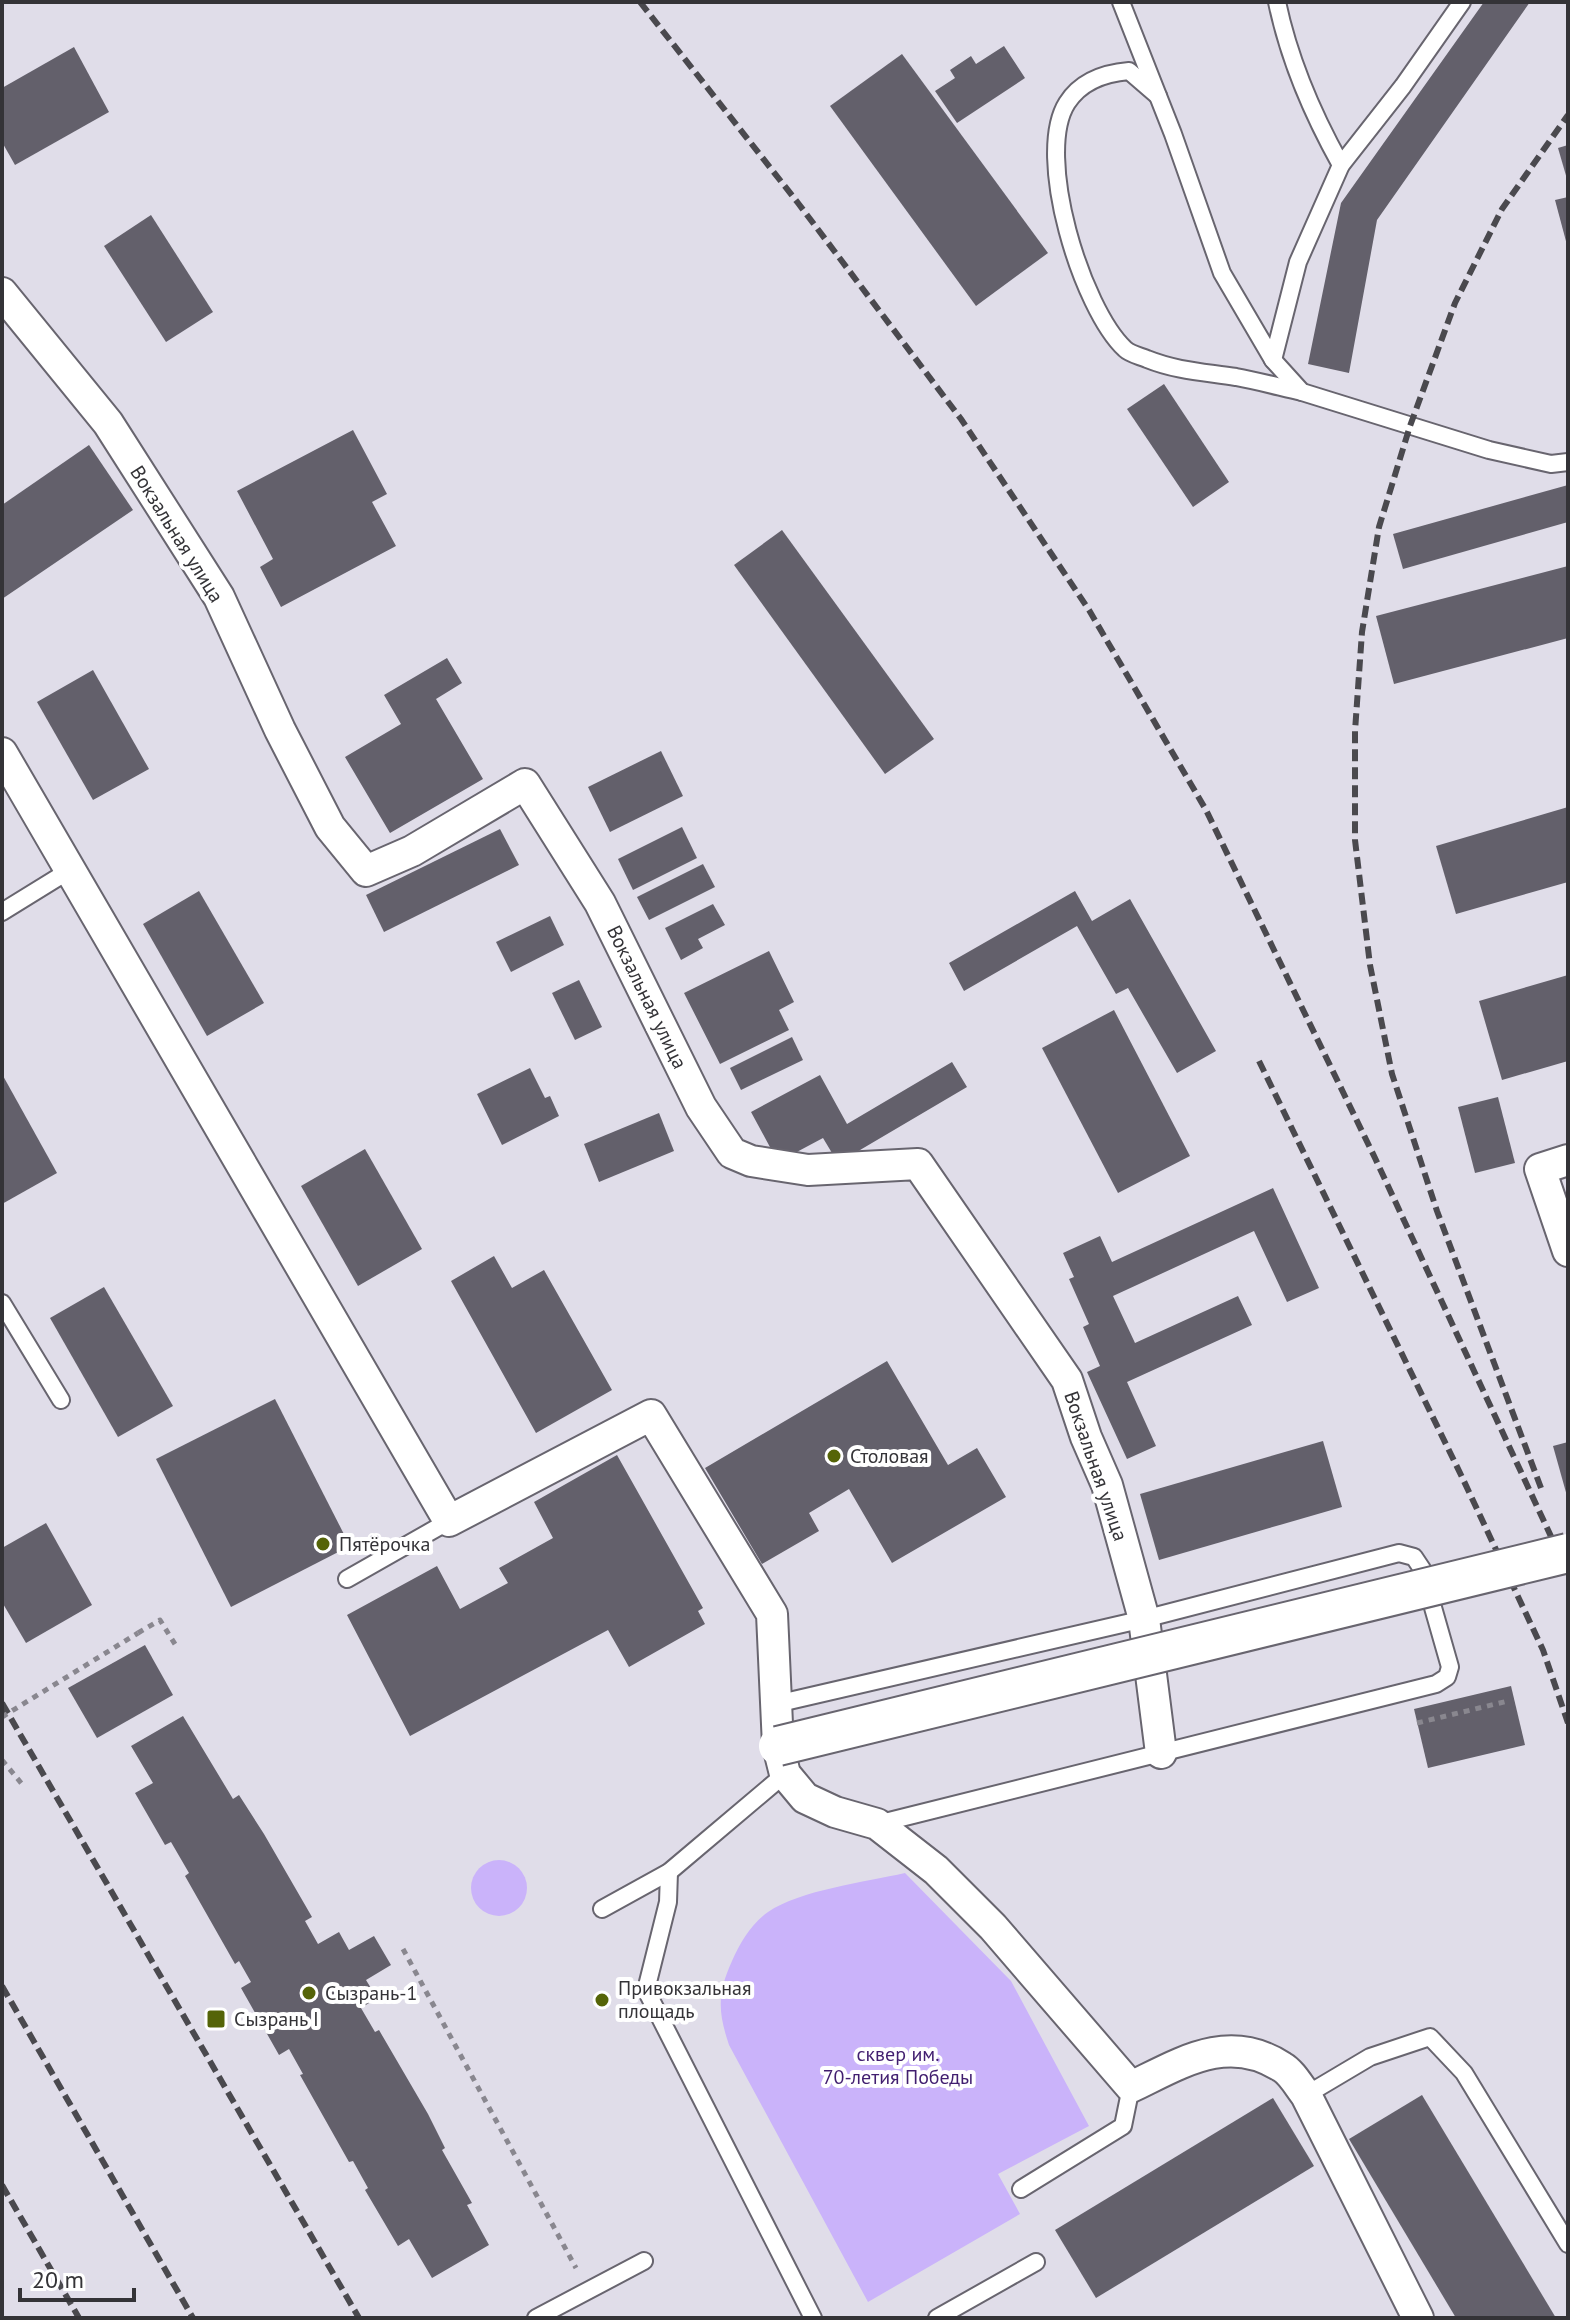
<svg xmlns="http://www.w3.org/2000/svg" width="1570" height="2320" font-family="'PT Sans',sans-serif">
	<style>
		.green { fill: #cab3fa }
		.building { fill: #63606b }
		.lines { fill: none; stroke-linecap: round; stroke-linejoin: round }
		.service-casing { stroke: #68656f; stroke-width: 20 }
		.minor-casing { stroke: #68656f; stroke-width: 34 }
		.path { stroke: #89878f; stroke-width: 5; stroke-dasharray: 6 6; stroke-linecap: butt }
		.service { stroke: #fff; stroke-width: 16 }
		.minor { stroke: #fff; stroke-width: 30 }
		.rail { stroke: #4a494e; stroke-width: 6; stroke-dasharray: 12 6; stroke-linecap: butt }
		.tertiary-bridge-casing { stroke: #68656f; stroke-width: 42; stroke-linecap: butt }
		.path-bridge { stroke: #89878f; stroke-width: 5; stroke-dasharray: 6 6; stroke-linecap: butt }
		.tertiary-bridge { stroke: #fff; stroke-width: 38 }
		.poi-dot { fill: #556408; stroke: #fff; stroke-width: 3 }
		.labels { text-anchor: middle; stroke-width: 8; stroke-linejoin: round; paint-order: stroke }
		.street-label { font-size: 20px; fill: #343337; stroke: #fff }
		.poi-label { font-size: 20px; fill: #343337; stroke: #fff; text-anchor: start }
		.park-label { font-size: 20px; fill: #411e6f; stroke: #fff }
	</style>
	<rect width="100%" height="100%" fill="#e0dde9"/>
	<g class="green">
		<circle cx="499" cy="1888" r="28"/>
		<path d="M905 1873 1011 1981 1089 2126 998 2174 1020 2214 868 2302 729 2045C718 2012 717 1994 732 1961 740 1943 751 1924 768 1912 800 1890 866 1882 905 1873Z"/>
	</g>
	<g class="building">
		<path d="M1484 2H1530L1377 220 1349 373 1308 364 1341 203Z"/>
		<path d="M1004 46 1025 78 957 123 935 91 955 78 950 70 971 56 976 64Z"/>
		<path d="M74 47 109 112 15 165 2 142V88Z"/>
		<path d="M902 54 1048 253 976 306 830 106Z"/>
		<path d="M1568 145V179H1567L1558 148Z"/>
		<path d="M1568 197V244L1567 245 1555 200Z"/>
		<path d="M151 215 213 312 166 342 104 246Z"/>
		<path d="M1164 384 1229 482 1193 507 1127 409Z"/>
		<path d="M353 430 387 494 372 502 396 546 281 607 260 567 273 559 237 491Z"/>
		<path d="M89 445 133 510 2 599V505Z"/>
		<path d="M1568 485V522L1403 569 1393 534Z"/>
		<path d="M782 530 934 739 885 774 734 565Z"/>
		<path d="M1568 566V638L1394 684 1376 616Z"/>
		<path d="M447 658 462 683 436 699 483 779 390 833 345 757 401 724 384 695Z"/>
		<path d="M93 670 149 769 93 800 37 702Z"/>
		<path d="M661 751 683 796 610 832 588 787Z"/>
		<path d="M1568 807V882L1456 914 1436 846Z"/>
		<path d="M682 827 697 858 633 890 618 859Z"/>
		<path d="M500 829 519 865 384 932 366 895Z"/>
		<path d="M703 864 715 887 649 920 637 897Z"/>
		<path d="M199 891 264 1003 207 1036 143 924Z"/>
		<path d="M1075 891 1092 921 1130 899 1216 1051 1177 1073 1128 988 1116 994 1077 926 964 991 949 963Z"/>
		<path d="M713 904 725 925 698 939 703 948 681 960 665 928Z"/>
		<path d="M550 916 564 945 511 972 496 942Z"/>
		<path d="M769 951 794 1002 779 1010 789 1030 720 1064 684 993Z"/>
		<path d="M1568 975V1061L1502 1080 1479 1001Z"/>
		<path d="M579 980 602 1027 575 1040 552 993Z"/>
		<path d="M1114 1010 1190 1156 1118 1193 1042 1048Z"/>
		<path d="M792 1037 803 1060 741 1090 730 1068Z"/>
		<path d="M952 1062 967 1087 838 1163 823 1138 778 1162 751 1112 820 1075 847 1124Z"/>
		<path d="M530 1068 545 1098 550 1096 559 1116 502 1145 477 1094Z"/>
		<path d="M2 1074 57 1173 2 1204Z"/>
		<path d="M1498 1097 1515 1163 1475 1173 1458 1107Z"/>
		<path d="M659 1113 674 1151 599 1182 584 1144Z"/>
		<path d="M365 1149 422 1249 358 1286 301 1186Z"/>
		<path d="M1273 1188 1319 1288 1287 1302 1254 1231 1113 1296 1135 1343 1238 1296 1252 1325 1127 1382 1156 1446 1127 1459 1087 1372 1100 1366 1083 1327 1089 1324 1069 1279 1074 1277 1063 1253 1100 1236 1112 1262Z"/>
		<path d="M494 1256 512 1288 544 1270 612 1390 536 1433 451 1281Z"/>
		<path d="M104 1287 173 1406 118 1437 50 1318Z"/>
		<path d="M887 1361 948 1465 977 1448 1006 1497 892 1563 849 1489 809 1513 819 1531 762 1564 705 1468Z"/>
		<path d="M275 1399 350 1546 231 1607 156 1459Z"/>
		<path d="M1323 1441 1342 1507 1159 1560 1140 1494Z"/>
		<path d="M1568 1442V1496H1567L1553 1446Z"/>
		<path d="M617 1455 703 1608 698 1611 705 1624 629 1667 608 1630 410 1736 347 1615 437 1566 460 1609 508 1583 499 1568 553 1538 534 1502Z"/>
		<path d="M46 1523 92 1605 26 1643 2 1602V1548Z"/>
		<path d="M145 1645 173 1695 97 1738 68 1688Z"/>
		<path d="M1511 1686 1525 1745 1428 1768 1414 1709Z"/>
		<path d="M183 1716 233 1799 239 1795 264 1834 312 1917 305 1921 318 1944 339 1932 349 1950 374 1936 391 1965 366 1980 377 1998 361 2008 375 2032 379 2030 428 2114 445 2148 442 2150 472 2203 467 2205 489 2245 432 2278 409 2239 398 2246 365 2190 368 2188 353 2161 349 2162 300 2075 303 2074 289 2049 279 2055 241 1988 251 1982 239 1961 235 1964 185 1876 189 1873 171 1842 165 1845 135 1793 153 1783 131 1746Z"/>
		<path d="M1422 2095 1556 2318H1456L1349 2139Z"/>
		<path d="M1273 2098 1314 2166 1096 2298 1055 2230Z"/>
	</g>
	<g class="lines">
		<defs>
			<g id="service">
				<path d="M1121 2 1173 134 1222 273 1273 360 1302 392 1489 450 1551 464 1568 462"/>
				<path d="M1277 2C1289 59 1313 115 1341 165"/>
				<path d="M1158 96 1129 71C1105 73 1081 81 1067 103 1034 155 1082 309 1125 349 1130 354 1140 356 1147 359 1177 371 1204 372 1236 377 1258 381 1280 387 1302 392"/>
				<path d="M1273 360 1298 262 1341 165 1403 86 1462 2"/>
				<path d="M2 912 70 870"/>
				<path d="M2 1303 61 1400"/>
				<path d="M347 1579 449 1521"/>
				<path d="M776 1704 1144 1619 1399 1553 1414 1557 1422 1569 1450 1667 1447 1677 1436 1684 877 1824"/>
				<path d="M669 1872 668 1902 646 1990 813 2318"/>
				<path d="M602 1909 669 1872 785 1774"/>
				<path d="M1306 2095 1370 2057 1430 2037 1464 2073 1568 2244"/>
				<path d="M1021 2189 1123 2126 1131 2087"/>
				<path d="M536 2318 644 2261"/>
				<path d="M937 2318 1036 2262"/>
			</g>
			<g id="minor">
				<path d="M2 293 108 423 219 597 280 730 330 827 366 871 412 851 525 784 600 903 701 1107 732 1153 751 1161 808 1170 918 1164 1067 1380 1086 1437 1107 1485 1144 1619 1161 1753"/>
				<path d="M2 753 449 1521 651 1415 772 1614 778 1746 785 1774 805 1798 835 1812 877 1824 936 1870 993 1927 1131 2087C1181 2063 1228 2032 1282 2067 1291 2072 1299 2086 1306 2095L1418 2318"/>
				<path d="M1568 1160 1540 1169 1568 1251"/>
			</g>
		</defs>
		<use href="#service" class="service-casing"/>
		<use href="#minor" class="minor-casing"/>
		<g class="path">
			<path d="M138 1633 160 1620 178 1649"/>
			<path d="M1417 1723 1508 1701"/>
			<path d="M2 1760 22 1784"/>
			<path d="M403 1949 576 2268"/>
		</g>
		<use href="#service" class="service"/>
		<use href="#minor" class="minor"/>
		<g class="rail">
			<path d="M640 2 798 203 961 419 1089 610 1206 810 1375 1158 1568 1573"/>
			<path d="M1259 1061 1462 1477 1543 1650 1568 1723"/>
			<path d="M1541 1488 1437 1211 1392 1074 1370 965 1355 840V731L1362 632 1379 527 1410 426 1455 303 1502 209 1568 115"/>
			<path d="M2 1703 359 2318"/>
			<path d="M2 1986 193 2318"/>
			<path d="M2 2185 79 2318"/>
		</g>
		<defs>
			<path id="tertiary-bridge" d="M778 1746 1568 1553"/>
		</defs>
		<use href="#tertiary-bridge" class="tertiary-bridge-casing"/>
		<path class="path-bridge" d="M2 1717 138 1633"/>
		<use href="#tertiary-bridge" class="tertiary-bridge"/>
	</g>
	<g class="poi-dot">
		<circle cx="834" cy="1456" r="8"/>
		<circle cx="323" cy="1544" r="8"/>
		<circle cx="309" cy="1993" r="8"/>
		<circle cx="602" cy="2000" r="8"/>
		<rect x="206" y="2009" width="20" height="20" rx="4"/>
	</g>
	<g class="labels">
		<g class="street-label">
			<text transform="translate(177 534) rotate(58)" y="7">Вокзальная улица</text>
			<text transform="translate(647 997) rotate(64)" y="7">Вокзальная улица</text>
			<text transform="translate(1096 1466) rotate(71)" y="7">Вокзальная улица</text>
		</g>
		<g class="poi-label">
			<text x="850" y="1463">Столовая</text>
			<text x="339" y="1551">Пятёрочка</text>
			<text x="618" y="1995">Привокзальная<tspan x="618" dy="23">площадь</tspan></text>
			<text x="325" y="2000">Сызрань-1</text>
			<text x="234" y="2026">Сызрань I</text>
		</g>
		<g class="park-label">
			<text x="898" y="2061">сквер им.<tspan x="898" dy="23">70-летия Победы</tspan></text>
		</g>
	</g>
	<rect width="1570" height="2320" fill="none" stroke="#343337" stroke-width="8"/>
	<path d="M20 2288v12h114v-12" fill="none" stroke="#343337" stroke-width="4"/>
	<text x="32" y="2288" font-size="24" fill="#343337" stroke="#ffffff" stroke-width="6" paint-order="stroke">20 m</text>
</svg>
